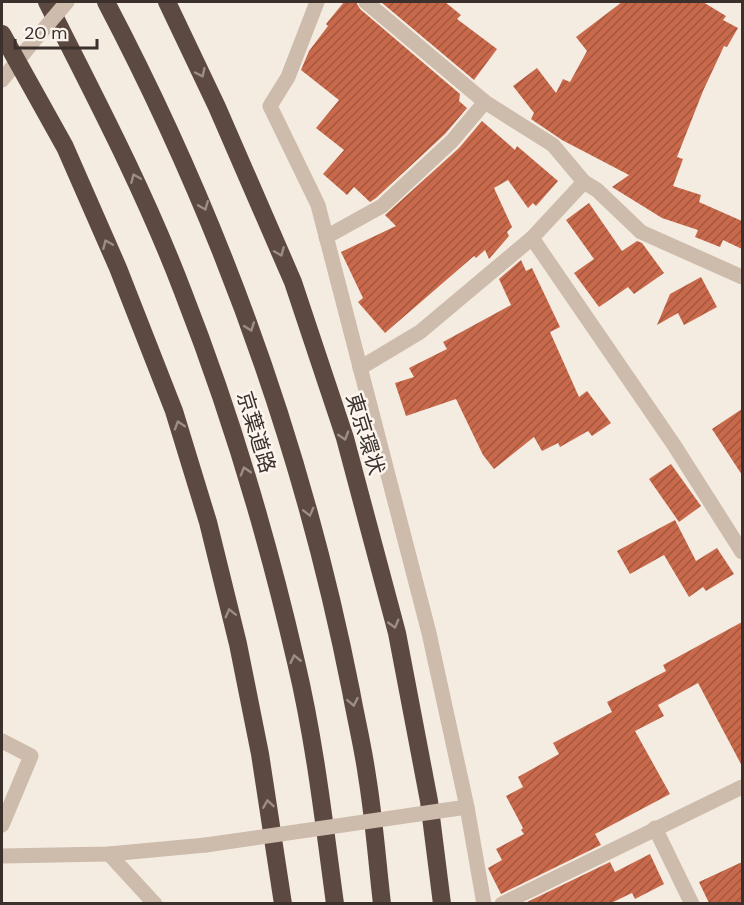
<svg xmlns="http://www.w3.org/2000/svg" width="744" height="905" font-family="'DM Sans','Noto Sans JP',sans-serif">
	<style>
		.building { fill: url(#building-hatch) }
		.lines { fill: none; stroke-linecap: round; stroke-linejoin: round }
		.street { stroke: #cdbbac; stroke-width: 15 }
		.highway { stroke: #5c4a42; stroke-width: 18 }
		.street-bridge { stroke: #cdbbac; stroke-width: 15 }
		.oneway { stroke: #9c8e87 }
		.labels { text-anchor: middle; stroke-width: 5; stroke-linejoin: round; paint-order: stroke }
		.street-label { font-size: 21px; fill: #3b302b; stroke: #fbf5ee }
	</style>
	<defs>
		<pattern id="building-hatch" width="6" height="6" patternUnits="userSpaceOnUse" patternTransform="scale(1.5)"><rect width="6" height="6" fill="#c8694b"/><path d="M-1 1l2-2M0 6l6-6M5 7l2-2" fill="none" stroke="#a4573f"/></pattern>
	</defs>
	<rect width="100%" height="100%" fill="#f4ebe1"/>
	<g class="building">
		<path d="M344 2H356L360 9 460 94 459 101 467 108 445 134 376 198 370 202 354 187 347 195 323 174 344 150 316 128 339 100 301 70 309 51 328 26 326 24Z"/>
		<path d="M381 2H445L461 15 457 19 497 49 474 80Z"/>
		<path d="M622 2H703L726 16 723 20 738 28 727 47 724 46 703 91 677 157 683 159 673 186 701 195 699 202 742 221V249L723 240 720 247 695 237 698 230 662 218 612 187 629 175 562 140 531 119 534 113 513 86 537 68 556 93 563 79 570 82 587 51 576 37Z"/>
		<path d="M482 121 515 150 517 146 558 181 536 206 533 203 528 208 508 180 494 188 512 227 507 232 509 236 489 259 485 250 476 258 474 256 385 333 358 302 363 298 341 252 396 226 385 215 459 148Z"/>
		<path d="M589 203 622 251 637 241 642 243 664 273 634 294 628 287 599 307 574 273 594 259 566 220Z"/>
		<path d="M521 260 526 271 532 268 560 327 550 332 579 397 587 391 611 423 592 436 588 431 560 447 558 443 542 451 534 437 494 469 483 455 456 399 406 416 395 383 414 377 409 368 447 349 443 342 511 305 499 279Z"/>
		<path d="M701 277 717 307 684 325 678 313 657 325 670 294Z"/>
		<path d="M742 409V475L712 429Z"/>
		<path d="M671 464 701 506 679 522 649 479Z"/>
		<path d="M675 520 696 561 717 548 734 574 706 591 703 587 689 597 664 555 630 574 617 551Z"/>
		<path d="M742 622V766L698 683 658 705 664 716 635 731 670 794 595 834 601 845 501 894 488 868 502 860 496 849 524 834 521 830 523 828 506 796 523 787 518 777 559 754 553 743 612 712 607 702 666 671 663 665Z"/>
		<path d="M650 854 664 884 635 899 632 893 611 903H525L610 862 615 872Z"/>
		<path d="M742 862V903H709L699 882Z"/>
	</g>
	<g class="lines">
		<g class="street">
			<path d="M317 2 288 77 270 106 318 205 429 633 467 807 484 904"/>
			<path d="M366 2 485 102 553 145 584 182 597 190 641 232 742 277"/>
			<path d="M2 80 32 43"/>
			<path d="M584 182 532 238 674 445 742 552"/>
			<path d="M326 237 382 206 452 141 485 102"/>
			<path d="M360 368 420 332 532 238"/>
			<path d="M2 741 31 756 2 825"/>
			<path d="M655 828 692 904"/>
			<path d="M109 854 155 904"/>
			<path d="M2 856 109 854 206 845"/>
			<path d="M502 904 742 787"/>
		</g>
		<g class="highway">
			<path d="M47 2C95 97 145 192 183 292 230 412 267 536 296 662 315 742 324 823 335 904"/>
			<path d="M106 2C221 221 303 448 351 691 356 719 363 747 367 776 374 818 377 861 382 904"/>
			<path d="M167 2 217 107 293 282 345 438 397 633 429 801 442 904"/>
			<path d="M2 34 65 147 118 268 174 411 208 522 238 644 260 754 283 904"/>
		</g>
		<g class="street-bridge">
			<path d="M32 43 67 2"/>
			<path d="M206 845 467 807"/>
		</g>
	</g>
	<defs><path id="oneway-chevron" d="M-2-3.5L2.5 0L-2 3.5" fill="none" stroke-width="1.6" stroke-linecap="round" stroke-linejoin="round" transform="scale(1.5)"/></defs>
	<g class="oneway">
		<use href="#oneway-chevron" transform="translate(201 73) rotate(65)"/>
		<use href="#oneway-chevron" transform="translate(135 178) rotate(-113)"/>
		<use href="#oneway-chevron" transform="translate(204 206) rotate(68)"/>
		<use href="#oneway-chevron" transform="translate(107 244) rotate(-113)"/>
		<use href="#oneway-chevron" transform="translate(280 252) rotate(67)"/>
		<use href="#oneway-chevron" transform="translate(250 327) rotate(70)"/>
		<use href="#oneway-chevron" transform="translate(179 425) rotate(-107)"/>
		<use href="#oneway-chevron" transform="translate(344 436) rotate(73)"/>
		<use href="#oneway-chevron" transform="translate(245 471) rotate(-107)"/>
		<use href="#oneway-chevron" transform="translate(309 512) rotate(76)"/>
		<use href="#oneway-chevron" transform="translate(230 613) rotate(-104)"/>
		<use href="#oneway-chevron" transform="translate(394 624) rotate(75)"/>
		<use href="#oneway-chevron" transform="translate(295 659) rotate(-103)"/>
		<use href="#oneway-chevron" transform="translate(353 702) rotate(79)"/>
		<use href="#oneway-chevron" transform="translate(268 804) rotate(-99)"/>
	</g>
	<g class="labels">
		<g class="street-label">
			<text transform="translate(256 432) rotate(73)" y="7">京葉道路</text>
			<text transform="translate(365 434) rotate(73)" y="7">東京環状</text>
		</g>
	</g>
	<rect width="744" height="905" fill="none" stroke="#3b302b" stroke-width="6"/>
	<path d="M15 39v9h82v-9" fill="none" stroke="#3b302b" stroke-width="3"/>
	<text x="24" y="39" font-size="18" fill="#3b302b" stroke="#fbf5ee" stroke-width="4.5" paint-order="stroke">20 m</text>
</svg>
